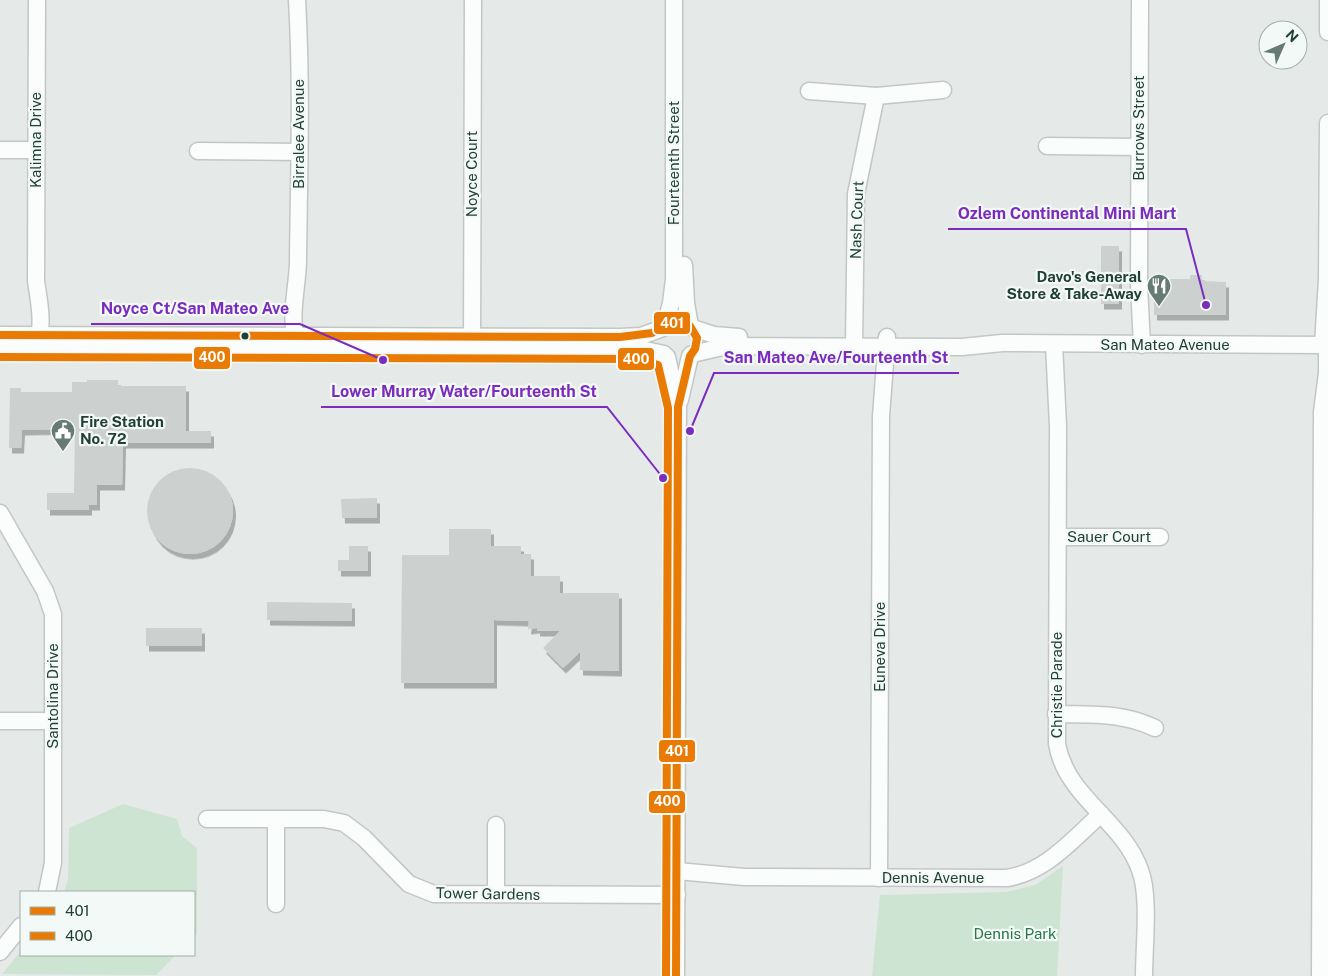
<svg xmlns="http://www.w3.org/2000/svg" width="1328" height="976" font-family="'Public Sans',sans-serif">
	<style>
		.green { fill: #cde4d3 }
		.building { fill: #ccd1cf; filter: url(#shadow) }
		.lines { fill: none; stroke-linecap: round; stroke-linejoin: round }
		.minor-casing { stroke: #c2c7c5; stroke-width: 19 }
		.minor { stroke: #fbfcfc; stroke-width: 16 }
		.bus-1-casing { stroke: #f3f9f6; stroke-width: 11 }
		.bus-2-casing { stroke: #f3f9f6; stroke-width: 11 }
		.bus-1 { stroke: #e97b05; stroke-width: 8 }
		.bus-2 { stroke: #e97b05; stroke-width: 8 }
		.bus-dot { fill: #213f35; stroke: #f3f9f6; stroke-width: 2 }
		.labels { text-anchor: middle; stroke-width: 4.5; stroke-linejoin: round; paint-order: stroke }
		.street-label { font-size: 15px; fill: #213f35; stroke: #f3f9f6 }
		.poi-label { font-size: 15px; font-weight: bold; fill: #213f35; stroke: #f3f9f6; text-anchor: end }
		.park-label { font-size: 15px; fill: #297744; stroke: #f3f9f6 }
		.leader { fill: none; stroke: #7b2cbf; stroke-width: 2 }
		.callout-dot { fill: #7b2cbf; stroke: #f3f9f6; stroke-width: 2 }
		.callout-label { font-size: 16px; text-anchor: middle; font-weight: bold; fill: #7b2cbf; stroke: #f3f9f6; stroke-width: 4.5; stroke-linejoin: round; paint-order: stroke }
		.line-badge { stroke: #f3f9f6; stroke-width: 2 }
		.badge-label { font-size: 14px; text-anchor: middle; font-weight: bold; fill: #fff }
	</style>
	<defs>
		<filter id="shadow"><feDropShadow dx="3" dy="5.5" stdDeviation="0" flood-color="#0004"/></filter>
	</defs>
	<rect width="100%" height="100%" fill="#e5eae8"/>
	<g class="green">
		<path d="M123 804 177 819 182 836 197 848V934L194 937V892H64L68 879 69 828Z"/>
		<path d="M1063 866 1057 976H872L880 895 1006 892 1035 885Z"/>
		<path d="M21 951V955H176L156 975 2 974Z"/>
	</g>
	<g class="building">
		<rect x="1101" y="246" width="18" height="58"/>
		<path d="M1190 275H1202V281L1226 282V315H1154V279H1190Z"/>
		<path d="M87 380H118V386H186V431H211V443H123L122 485H97V505H89V510H47V493H74L75 429 22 430 21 448H9L10 388H21V392H72V382H87Z"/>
		<circle cx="190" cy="511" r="43"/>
		<path d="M377 498V518H342L341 499Z"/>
		<path d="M449 529H491V546H521V554H531V576H560V593H619V671L580 670V652L563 668 543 648 560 631H537V628L528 629 529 621 494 620V683H401L402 555H449Z"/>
		<path d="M349 546H368V571H338V560H349Z"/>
		<path d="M267 602 352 603V621L267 620Z"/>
		<rect x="146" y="628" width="56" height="18"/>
	</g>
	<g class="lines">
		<defs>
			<g id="minor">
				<path d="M37 0 36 281C39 301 44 324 37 344"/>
				<path d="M297 0C302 86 299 173 298 260 298 288 287 320 299 347"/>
				<path d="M1140 0 1139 286 1142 345"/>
				<path d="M1328 0V32"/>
				<path d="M809 91 876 96 943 90"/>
				<path d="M1047 146 1139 147"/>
				<path d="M0 150H36"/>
				<path d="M198 151 299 152"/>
				<path d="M684 265 686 303 690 326"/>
				<path d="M665 326 671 303 674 279V0"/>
				<path d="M693 328 714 335 739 337"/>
				<path d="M0 335 620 337 641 336 663 328"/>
				<path d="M1054 344 1058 426 1057 744C1066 797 1123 821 1140 870 1150 895 1144 947 1144 976"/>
				<path d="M1323 345 1327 279 1328 123"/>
				<path d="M854 346 856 194 876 96"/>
				<path d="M0 347 641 349 664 354"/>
				<path d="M472 348 473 0"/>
				<path d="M692 354 727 346 962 347 1002 343 1328 345"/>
				<path d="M667 357 678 407 676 976"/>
				<path d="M680 400 690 356"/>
				<path d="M0 513 45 591 53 614V863L47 892"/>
				<path d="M1058 537H1160"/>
				<path d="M1056 714C1092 715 1121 712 1155 728"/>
				<path d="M0 721H53"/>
				<path d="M207 819H324L344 823 364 838 409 884 434 894 677 895"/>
				<path d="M276 820V904"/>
				<path d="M496 825V894"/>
				<path d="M677 871 744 877 1007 878C1046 872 1073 839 1101 814"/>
				<path d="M879 878 881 416 887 337"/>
				<path d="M0 952 21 926"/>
				<path d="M1320 976 1322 412 1327 373V345"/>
			</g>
		</defs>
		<use href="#minor" class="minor-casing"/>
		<use href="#minor" class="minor"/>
		<defs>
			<path id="bus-1" d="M0 335 620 337 652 333 675 321 690 326 697 338 695 349 690 356 678 407 676 976"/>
			<path id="bus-2" d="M0 357 639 359 658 365 668 408 666 976"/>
		</defs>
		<use href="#bus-1" class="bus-1-casing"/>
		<use href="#bus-2" class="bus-2-casing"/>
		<use href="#bus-1" class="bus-1"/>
		<use href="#bus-2" class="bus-2"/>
	</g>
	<defs>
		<symbol id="restaurant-pin" viewBox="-11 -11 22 30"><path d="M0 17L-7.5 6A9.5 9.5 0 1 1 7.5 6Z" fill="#667b74" stroke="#f3f9f6"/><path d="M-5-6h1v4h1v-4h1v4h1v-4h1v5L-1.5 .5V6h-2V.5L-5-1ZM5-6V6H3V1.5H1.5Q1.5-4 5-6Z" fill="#fff"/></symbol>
		<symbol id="civic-pin" viewBox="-11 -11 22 30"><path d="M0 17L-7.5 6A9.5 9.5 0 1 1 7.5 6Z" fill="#667b74" stroke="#f3f9f6"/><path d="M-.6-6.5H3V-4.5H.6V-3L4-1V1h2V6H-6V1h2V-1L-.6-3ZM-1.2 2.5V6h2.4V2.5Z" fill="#fff"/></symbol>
	</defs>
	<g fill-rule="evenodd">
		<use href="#restaurant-pin" x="1145" y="272" width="28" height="38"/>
		<use href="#civic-pin" x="49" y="417" width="28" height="38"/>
	</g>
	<circle class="bus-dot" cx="245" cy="336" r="4.5"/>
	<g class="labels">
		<g class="street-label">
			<text transform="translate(1139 128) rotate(-90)" y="5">Burrows Street</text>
			<text transform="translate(299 134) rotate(-90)" y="5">Birralee Avenue</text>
			<text transform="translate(36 140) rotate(-90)" y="5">Kalimna Drive</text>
			<text transform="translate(674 163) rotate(-90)" y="5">Fourteenth Street</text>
			<text transform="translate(472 174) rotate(-90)" y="5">Noyce Court</text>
			<text transform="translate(857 220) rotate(-88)" y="5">Nash Court</text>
			<text x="1165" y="350">San Mateo Avenue</text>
			<text x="1109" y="542">Sauer Court</text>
			<text transform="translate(880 647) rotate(-90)" y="5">Euneva Drive</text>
			<text transform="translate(1057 685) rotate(-90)" y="5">Christie Parade</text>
			<text transform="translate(53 696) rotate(-90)" y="5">Santolina Drive</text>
			<text x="933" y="883">Dennis Avenue</text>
			<text transform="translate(488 894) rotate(1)" y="5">Tower Gardens</text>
		</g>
		<g class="poi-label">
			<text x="1142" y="282">Davo's General<tspan x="1142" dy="17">Store &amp; Take-Away</tspan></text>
			<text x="80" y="427" text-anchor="start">Fire Station<tspan x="80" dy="17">No. 72</tspan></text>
		</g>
		<g class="park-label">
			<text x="1015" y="939">Dennis Park</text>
		</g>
	</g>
	<path class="leader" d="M1206 305L1186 229H948M383 360L300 324H91M690 431L714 373H959M663 478L607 407H321"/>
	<g class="callout-dot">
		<circle cx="1206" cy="305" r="5"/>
		<circle cx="383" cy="360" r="5"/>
		<circle cx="690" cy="431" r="5"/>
		<circle cx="663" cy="478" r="5"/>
	</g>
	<g class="callout-label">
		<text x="1067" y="219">Ozlem Continental Mini Mart</text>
		<text x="195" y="314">Noyce Ct/San Mateo Ave</text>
		<text x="836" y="363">San Mateo Ave/Fourteenth St</text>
		<text x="464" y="397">Lower Murray Water/Fourteenth St</text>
	</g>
	<g class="line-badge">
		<rect x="653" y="311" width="38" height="24" rx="5" fill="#e97b05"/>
		<rect x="193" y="346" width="38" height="24" rx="5" fill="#e97b05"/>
		<rect x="617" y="347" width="38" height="24" rx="5" fill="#e97b05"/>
		<rect x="658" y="739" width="38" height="24" rx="5" fill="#e97b05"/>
		<rect x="648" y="790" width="38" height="24" rx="5" fill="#e97b05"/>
	</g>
	<g class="badge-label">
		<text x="672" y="328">401</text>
		<text x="212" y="362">400</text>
		<text x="636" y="364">400</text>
		<text x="677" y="756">401</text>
		<text x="667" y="806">400</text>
	</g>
	<rect x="20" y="891" width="175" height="65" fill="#f3f9f6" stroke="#9fafa9"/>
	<rect x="30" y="907" width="25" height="8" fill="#e97b05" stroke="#9fafa9"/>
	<text x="65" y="916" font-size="15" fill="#213f35">401</text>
	<rect x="30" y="932" width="25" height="8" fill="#e97b05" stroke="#9fafa9"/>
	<text x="65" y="941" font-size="15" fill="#213f35">400</text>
	<g transform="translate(1283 45) rotate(45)"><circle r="24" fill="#f3f9f6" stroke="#9fafa9"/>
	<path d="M0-4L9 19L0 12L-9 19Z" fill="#667b74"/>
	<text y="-8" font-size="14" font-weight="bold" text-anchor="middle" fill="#213f35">N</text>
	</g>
</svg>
